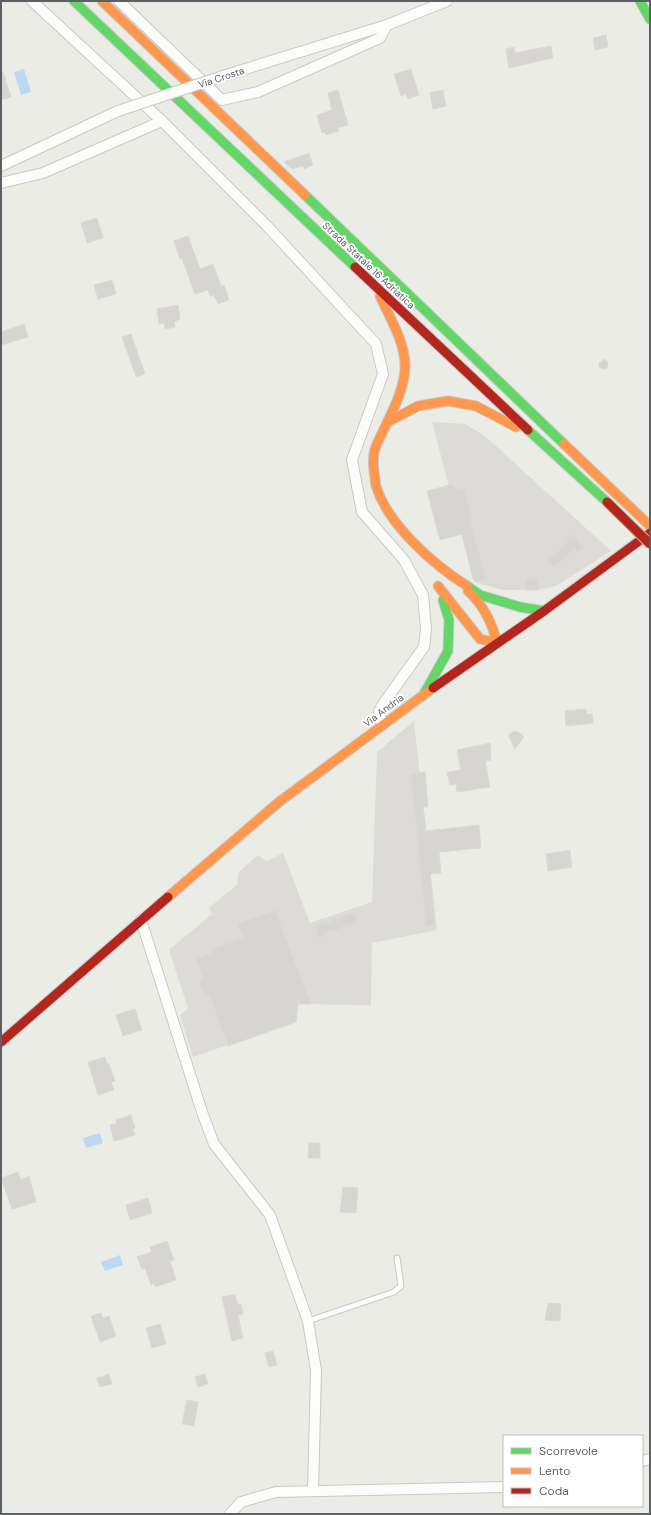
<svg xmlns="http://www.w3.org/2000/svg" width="651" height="1515" font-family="'DM Sans',sans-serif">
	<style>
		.industrial { fill: #dcdbd7 }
		.water { fill: #bcd8f5 }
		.building { fill: #d6d5d2; stroke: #dcdad6 }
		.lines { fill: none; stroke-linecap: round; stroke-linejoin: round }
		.lane-casing { stroke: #c8c8c8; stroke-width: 7 }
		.street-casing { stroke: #c8c8c8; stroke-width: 12 }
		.fast-casing { stroke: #c9c9c9; stroke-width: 11 }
		.slow-casing { stroke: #c9c9c9; stroke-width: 11 }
		.jam-casing { stroke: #c9c9c9; stroke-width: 11 }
		.lane { stroke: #fcfcfb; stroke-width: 5 }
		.street { stroke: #fcfcfb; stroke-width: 10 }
		.fast { stroke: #63d668; stroke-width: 9 }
		.slow { stroke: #ff974d; stroke-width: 9 }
		.jam { stroke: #b3261e; stroke-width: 9 }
		.street-bridge-casing { stroke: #c8c8c8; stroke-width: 12; stroke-linecap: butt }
		.jam-bridge-casing { stroke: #c3b995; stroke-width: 11; stroke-linecap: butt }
		.street-bridge { stroke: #fcfcfb; stroke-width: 10 }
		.jam-bridge { stroke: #b3261e; stroke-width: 9 }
		.labels { text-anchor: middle; stroke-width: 3.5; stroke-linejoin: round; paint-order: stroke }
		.street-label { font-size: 10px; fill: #5c5f64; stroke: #fff }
	</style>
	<rect width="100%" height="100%" fill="#ecece7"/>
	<g class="industrial">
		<path d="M432 422 465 424 485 436 611 551 556 586 538 590H503L474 582Z"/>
		<path d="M414 721 437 930 372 943 371 1005 298 1004 296 1021 193 1057 180 1015 188 1008 169 950 212 914 209 908 237 885 239 872 258 855 267 861 283 853 310 923 372 902 377 752Z"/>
	</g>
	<g class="water">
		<path d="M24 69 31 92 21 95 14 72Z"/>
		<path d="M100 1133 103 1143 86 1148 83 1138Z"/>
		<path d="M120 1255 123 1265 105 1271 101 1262Z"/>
	</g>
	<g class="building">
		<path d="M606 35 608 47 595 50 593 38Z"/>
		<path d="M551 46 553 58 509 68 506 49 514 47 515 53Z"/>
		<path d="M411 69 419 95 408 99 406 94 401 96 394 74Z"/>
		<path d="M1 72H3L11 97 1 100Z"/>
		<path d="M338 90 348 125 338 128 339 131 326 135 325 132 322 133 317 115 332 110 328 93Z"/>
		<path d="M443 90 446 106 433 109 430 93Z"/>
		<path d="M309 153 313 165 304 169 303 166 292 169 284 162Z"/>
		<path d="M97 218 103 238 87 243 81 223Z"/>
		<path d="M188 236 200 269 213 264 221 286 224 285 229 300 218 304 214 295 210 296 208 290 195 294 182 258 180 259 174 241Z"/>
		<path d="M112 280 116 294 98 299 94 285Z"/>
		<path d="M178 305 180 319 174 322 175 327 165 329 164 323 159 324 157 309Z"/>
		<path d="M24 324 28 337 1 345V332Z"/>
		<path d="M131 334 145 374 136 377 122 337Z"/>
		<path d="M605 359 608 363 607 368 603 369 599 367V363Z"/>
		<path d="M453 484 455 490 464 488 472 516H469L486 579 477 581 473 579 462 534 440 540 427 491Z"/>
		<path d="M574 534 583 547 577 552 575 549 554 567 548 560 568 542 566 540Z"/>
		<path d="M538 579V590H526L525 580Z"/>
		<path d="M586 709 587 715 592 714 593 723 566 726 565 711Z"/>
		<path d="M514 731 520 733 524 737 515 749 509 737V735Z"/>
		<path d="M490 743 491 760 485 761 490 787 457 792 456 784 450 785 447 772 461 770 457 750Z"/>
		<path d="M425 772 428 807H423L426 831 479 825 481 848 439 852 441 873 430 874 435 925 426 926 411 774Z"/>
		<path d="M570 850 572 867 548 871 546 854Z"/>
		<path d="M275 910 311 1004H298L296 1022 228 1046 209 994 204 996 199 981 203 979 196 959 212 953 211 950 243 938 237 924Z"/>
		<path d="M348 913H352L355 915 357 919 356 923 352 925H345L338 930H330L319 939 316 929 317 925 320 923H328L334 918H342Z"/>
		<path d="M135 1009 142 1030 123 1036 116 1015Z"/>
		<path d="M105 1057 107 1064H109L115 1081 111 1082 114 1090 98 1095 88 1062Z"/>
		<path d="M131 1115 135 1128 133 1129 135 1135 114 1141 110 1125 117 1123 116 1120Z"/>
		<path d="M309 1143H320V1158H308Z"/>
		<path d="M18 1172 21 1180 29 1176 36 1202 12 1209 1 1178Z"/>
		<path d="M343 1187 358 1188 356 1213 340 1212Z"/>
		<path d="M148 1198 152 1213 130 1220 126 1205Z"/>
		<path d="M167 1241 174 1260 170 1261 176 1280 155 1287 154 1283 151 1285 145 1268 142 1269 137 1257 152 1252 150 1247Z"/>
		<path d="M232 1295H235L238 1305 241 1304 243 1314 238 1315 243 1338 232 1341 222 1297Z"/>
		<path d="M548 1303 561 1304 560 1321 545 1320Z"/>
		<path d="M101 1313 103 1318 109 1316 116 1336 100 1342 91 1316Z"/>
		<path d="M160 1324 166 1344 152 1348 146 1328Z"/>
		<path d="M273 1351 277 1365 269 1367 265 1353Z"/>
		<path d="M109 1374 112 1384 100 1387 97 1378Z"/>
		<path d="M205 1374 208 1384 198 1387 195 1377Z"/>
		<path d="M187 1400 198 1402 194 1426 182 1424Z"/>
	</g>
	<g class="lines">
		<defs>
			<path id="lane" d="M308 1321 394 1292 401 1286 397 1258"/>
			<g id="street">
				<path d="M32 1 162 121 267 226 376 344 383 374 352 460 362 512 404 560 423 595 426 629 424 647 383 704 379 711 382 724"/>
				<path d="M119 1 222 100 258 92 380 38 387 25"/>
				<path d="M226 75 387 25 447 1"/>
				<path d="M1 166 118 111"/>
				<path d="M1 183 43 173 162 121"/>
				<path d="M141 920 202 1112 214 1144 270 1215 308 1321 316 1370 313 1491"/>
				<path d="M642 1461 650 1459"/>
				<path d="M230 1514 241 1502 276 1492 504 1487"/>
			</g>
			<g id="fast">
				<path d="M74 1 355 267"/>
				<path d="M640 1 650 19"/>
				<path d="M305 195 564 444"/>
				<path d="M528 430 607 502"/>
				<path d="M467 586 480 595 520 607 544 611"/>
				<path d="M424 694 448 651 449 620 443 600"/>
			</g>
			<g id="slow">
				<path d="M102 1 305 195"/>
				<path d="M380 296C390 318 404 340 405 364 406 391 387 421 377 444 373 452 373 463 374 471 375 476 375 482 376 486 388 525 434 565 467 586"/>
				<path d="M388 422 418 406 448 401 476 406 516 427"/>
				<path d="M564 444 650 526"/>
				<path d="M438 586 480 639 497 643C492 622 484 606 468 591"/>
				<path d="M168 897 279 802 433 688"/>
			</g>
			<g id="jam">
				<path d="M355 267 528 430"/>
				<path d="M433 688 544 611 650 533"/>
				<path d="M1 1042 168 897"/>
			</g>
		</defs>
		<use href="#lane" class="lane-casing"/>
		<use href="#street" class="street-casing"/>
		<use href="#fast" class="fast-casing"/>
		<use href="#slow" class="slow-casing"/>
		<use href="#jam" class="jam-casing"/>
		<use href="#lane" class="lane"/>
		<use href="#street" class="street"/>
		<use href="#fast" class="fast"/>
		<use href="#slow" class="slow"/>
		<use href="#jam" class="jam"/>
		<defs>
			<path id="street-bridge" d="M118 111 226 75"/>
			<path id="jam-bridge" d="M607 502 650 544"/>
		</defs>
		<use href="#street-bridge" class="street-bridge-casing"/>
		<use href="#jam-bridge" class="jam-bridge-casing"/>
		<use href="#street-bridge" class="street-bridge"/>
		<use href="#jam-bridge" class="jam-bridge"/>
	</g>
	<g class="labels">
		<g class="street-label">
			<text transform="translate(221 77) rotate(-18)" y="4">Via Crosta</text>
			<text transform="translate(369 265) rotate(43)" y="4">Strada Statale 16 Adriatica</text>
			<text transform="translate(383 710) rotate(-37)" y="4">Via Andria</text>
		</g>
	</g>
	<rect width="651" height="1515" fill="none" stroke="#5c5f64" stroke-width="4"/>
	<rect x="503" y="1435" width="140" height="72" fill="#ffffff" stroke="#bebfc1"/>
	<rect x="511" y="1448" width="20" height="6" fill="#63d668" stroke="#bebfc1"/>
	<text x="539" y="1455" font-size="12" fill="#5c5f64">Scorrevole</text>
	<rect x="511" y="1468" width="20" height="6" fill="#ff974d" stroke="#bebfc1"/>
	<text x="539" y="1475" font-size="12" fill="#5c5f64">Lento</text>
	<rect x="511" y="1488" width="20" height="6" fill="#b3261e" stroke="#bebfc1"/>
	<text x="539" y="1495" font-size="12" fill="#5c5f64">Coda</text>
</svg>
